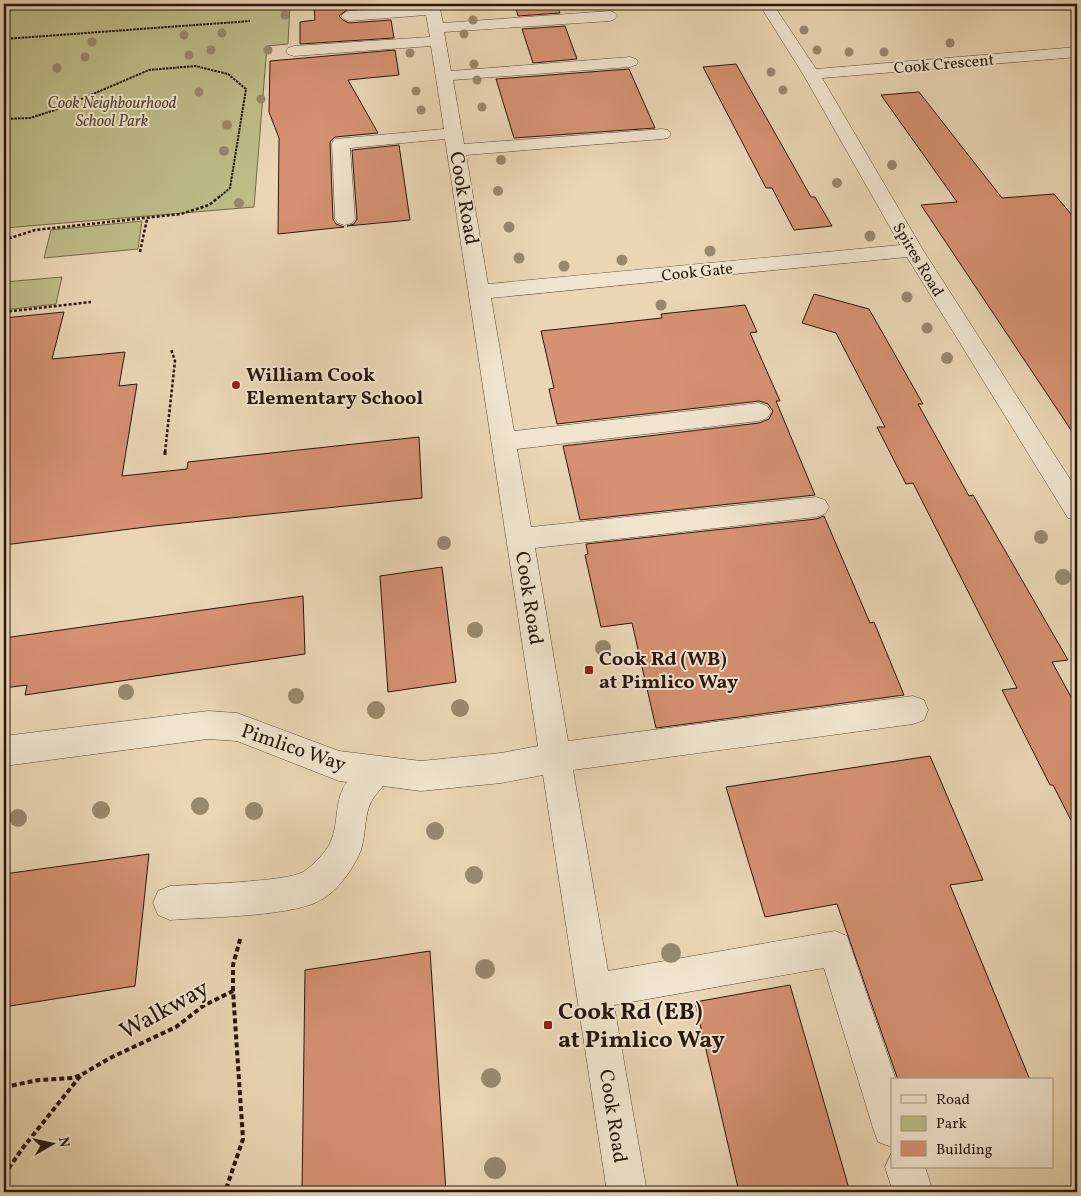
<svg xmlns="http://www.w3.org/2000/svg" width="1081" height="1196" font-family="Vollkorn,serif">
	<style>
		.green { fill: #bebc88; stroke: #73694b }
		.building { fill: #d59172; stroke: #28160e }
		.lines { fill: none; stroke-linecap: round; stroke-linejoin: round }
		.minor-casing { stroke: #584638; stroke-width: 1 }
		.path-far3 { stroke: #28160e; stroke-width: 2; stroke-dasharray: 2.5 1; stroke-linecap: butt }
		.path-far2 { stroke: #28160e; stroke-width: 2.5; stroke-dasharray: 3 2; stroke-linecap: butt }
		.path-far1 { stroke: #28160e; stroke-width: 3; stroke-dasharray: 4 2.5; stroke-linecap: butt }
		.path { stroke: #28160e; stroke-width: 4; stroke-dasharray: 5 3; stroke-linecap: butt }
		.minor { fill: #f1e4ce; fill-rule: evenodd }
		.tree { fill: #98886d }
		.poi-dot { fill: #8f2418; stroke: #f1e4ce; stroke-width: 2 }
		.labels { text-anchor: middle; stroke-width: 4; stroke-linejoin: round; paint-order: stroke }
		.far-street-label { font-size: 16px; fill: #28160e; stroke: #f1e4ce }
		.far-park-label { font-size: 16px; font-style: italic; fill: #554833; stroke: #f1e4ce }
		.street-label { font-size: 20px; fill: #28160e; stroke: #f1e4ce }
		.poi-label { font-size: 20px; font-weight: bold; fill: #28160e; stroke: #f1e4ce; text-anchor: start }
		.near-street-label { font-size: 24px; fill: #28160e; stroke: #f1e4ce }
		.near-poi-label { font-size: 24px; font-weight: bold; fill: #28160e; stroke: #f1e4ce; text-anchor: start }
	</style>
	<rect width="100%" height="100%" fill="#ead6b4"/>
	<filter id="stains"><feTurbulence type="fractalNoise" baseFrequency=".004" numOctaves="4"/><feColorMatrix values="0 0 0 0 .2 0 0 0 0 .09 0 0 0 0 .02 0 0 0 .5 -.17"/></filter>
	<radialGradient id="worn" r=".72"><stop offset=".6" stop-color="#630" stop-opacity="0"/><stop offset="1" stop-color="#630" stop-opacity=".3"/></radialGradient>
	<g class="green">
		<path d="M4 4H290L288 44 267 46 254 207 4 228Z"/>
		<path d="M142 221 138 249 44 258 51 230Z"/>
		<path d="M62 277 56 304 4 310V282Z"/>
	</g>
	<g class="building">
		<path d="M314 4H389V6L348 9 339 16 343 20 349 23 391 20 394 38 300 44V22L315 20Z"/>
		<path d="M515 4H556L560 13 518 16Z"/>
		<path d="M565 26 577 59 533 63 522 29Z"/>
		<path d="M395 50 399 75 348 80 378 133 335 137 330 142 333 219 336 224 344 227 278 234 279 138 269 112 270 61Z"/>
		<path d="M736 64 811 197H815L832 226 794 230 772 188H766L703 67Z"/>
		<path d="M629 69 655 128 514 138 496 79Z"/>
		<path d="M919 92 1002 198 1054 194 1077 221V439L921 205 957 202 881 95Z"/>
		<path d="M399 145 410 220 347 226 354 224 357 219 352 150Z"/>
		<path d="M814 294 869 309 923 404H918L969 496 973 495 1068 660 1052 662 1077 708V832L1053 785H1050L1002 690 1017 688 913 483 906 484 877 427H885L836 333 802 323Z"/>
		<path d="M745 305 757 332 750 333 780 401H776L815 495 580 520 563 446 759 423 769 419 773 411 768 404 759 401 557 424 549 389 554 388 541 331 662 318 661 314Z"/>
		<path d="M64 312 52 359 125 352 119 386 137 384 122 476 187 469 188 462 419 437 422 498 154 526 4 545V318Z"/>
		<path d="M824 516 870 623 874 622 904 695 656 728 632 623 601 627 585 555 588 554 586 544 816 519Z"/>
		<path d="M442 567 456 682 388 692 380 576Z"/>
		<path d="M303 596 305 654 25 695 27 685 4 688V638Z"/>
		<path d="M930 756 983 880 950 885 1030 1080H898L837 904 765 917 726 787Z"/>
		<path d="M149 854 135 986 4 1007V874Z"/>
		<path d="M430 951 446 1192H302L305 970Z"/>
		<path d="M790 985 850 1192H739L695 1002Z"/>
	</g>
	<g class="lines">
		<defs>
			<g id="minor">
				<path d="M425 4H439L443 23 610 11 615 13 618 16 615 19 610 21 444 32 451 71 630 57 636 59 638 62 636 65 630 67 453 80 464 144 662 129 668 130 671 134 668 138 662 139 466 155 488 284 900 245 803 74 759 4H773L816 69 1077 47V57L822 78 923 250 1077 490V521L1068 518 907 257 491 298 514 431 759 403 767 406 771 412 767 418 759 421 517 449 531 527 816 497 825 500 829 507 825 514 816 517 535 548 568 741 913 696 924 700 928 710 924 720 913 724 573 770 608 971 835 931 847 936 896 1080H892V1147L878 1142 873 1128 824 968 614 1005 647 1192H607L543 775 501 783 421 791 383 786C379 791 374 796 371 802 363 818 367 840 358 857 350 873 337 891 321 900 291 917 207 917 170 920L158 915 153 903 158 891 170 886C196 884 285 882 303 872 314 865 326 852 331 841 339 822 334 799 347 782L339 781 237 741 208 739 4 766V736L208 711 237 713 339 751 421 761 501 753 538 746 445 139 350 148 355 219 352 223 345 225 338 223 335 219 332 143 335 139 444 129 431 46 294 56 288 54 286 51 288 48 294 46 430 37 426 15 349 21 344 19 341 16 344 13 349 11 425 6Z"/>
				<path d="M892 1152V1167H925L933 1192H893L885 1167Z"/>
			</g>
		</defs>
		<use href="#minor" class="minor-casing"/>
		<g class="path-far3">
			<path d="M4 39 250 21"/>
			<path d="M4 119 30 118 58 109 149 70 195 66 228 74 246 89 230 188 218 198"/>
		</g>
		<g class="path-far2">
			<path d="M4 240 35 230 181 214 209 205 219 197"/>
			<path d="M140 252 147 219"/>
			<path d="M4 312 91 302"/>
			<path d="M165 452 175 361 171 349"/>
		</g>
		<path class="path-far1" d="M165 455V450"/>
		<g class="path">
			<path d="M233 991V965L241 936"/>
			<path d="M4 1087 39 1080 73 1078 81 1075 110 1058 176 1027 203 1006 233 991 243 1139 225 1192"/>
			<path d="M4 1175 22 1149 81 1075"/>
		</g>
		<use href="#minor" class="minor"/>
	</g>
	<g class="tree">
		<circle cx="285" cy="15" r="4.5"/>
		<circle cx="473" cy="20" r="4.5"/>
		<circle cx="804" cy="30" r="4.5"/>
		<circle cx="222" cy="33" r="4.5"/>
		<circle cx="464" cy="34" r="4.5"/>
		<circle cx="184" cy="35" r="4.5"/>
		<circle cx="92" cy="42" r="4.5"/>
		<circle cx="950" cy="43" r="4.5"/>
		<circle cx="211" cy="50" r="4.5"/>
		<circle cx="268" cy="50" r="4.5"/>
		<circle cx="817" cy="50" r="4.5"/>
		<circle cx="849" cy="52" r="4.5"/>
		<circle cx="884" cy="52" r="4.5"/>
		<circle cx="410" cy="53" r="4.5"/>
		<circle cx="189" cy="55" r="4.5"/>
		<circle cx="85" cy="57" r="4.5"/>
		<circle cx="474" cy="64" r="4.5"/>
		<circle cx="57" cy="68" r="4.5"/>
		<circle cx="771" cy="72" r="4.5"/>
		<circle cx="477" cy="80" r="4.5"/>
		<circle cx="783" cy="90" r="4.5"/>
		<circle cx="416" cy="91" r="4.5"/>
		<circle cx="199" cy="92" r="4.5"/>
		<circle cx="261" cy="99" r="4.5"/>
		<circle cx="482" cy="107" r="4.5"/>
		<circle cx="421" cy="110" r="4.5"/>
		<circle cx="227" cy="125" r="5"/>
		<circle cx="224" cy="151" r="5"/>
		<circle cx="501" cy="160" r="5"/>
		<circle cx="892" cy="165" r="5"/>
		<circle cx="837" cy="183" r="5"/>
		<circle cx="498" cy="191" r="5"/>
		<circle cx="239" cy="203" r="5"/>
		<circle cx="509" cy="227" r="5.5"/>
		<circle cx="870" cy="236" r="5.5"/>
		<circle cx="710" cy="251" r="5.5"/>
		<circle cx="519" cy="258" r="5.5"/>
		<circle cx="622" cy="260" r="5.5"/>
		<circle cx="564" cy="266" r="5.5"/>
		<circle cx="907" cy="297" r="5.5"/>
		<circle cx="661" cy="305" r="5.5"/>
		<circle cx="927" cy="328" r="5.5"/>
		<circle cx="947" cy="358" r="6"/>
		<circle cx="1041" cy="537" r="7"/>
		<circle cx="444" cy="543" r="7"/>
		<circle cx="1063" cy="577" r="8"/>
		<circle cx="475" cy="630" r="8"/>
		<circle cx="603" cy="648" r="8"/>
		<circle cx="126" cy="692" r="8"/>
		<circle cx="296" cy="696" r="8"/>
		<circle cx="460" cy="708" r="9"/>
		<circle cx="376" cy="710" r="9"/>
		<circle cx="200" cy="806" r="9"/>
		<circle cx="101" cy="810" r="9"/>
		<circle cx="254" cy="811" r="9"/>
		<circle cx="18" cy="818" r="9"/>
		<circle cx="435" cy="831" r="9"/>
		<circle cx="474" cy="875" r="9"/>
		<circle cx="671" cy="953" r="10"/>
		<circle cx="485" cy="969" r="10"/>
		<circle cx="491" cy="1078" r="10"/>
		<circle cx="495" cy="1168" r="11"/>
	</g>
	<g class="poi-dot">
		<circle cx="236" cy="385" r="5"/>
		<rect x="584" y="665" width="10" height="10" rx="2.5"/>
		<rect x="543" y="1020" width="10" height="10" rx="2.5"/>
	</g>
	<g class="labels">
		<g class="far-street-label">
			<text transform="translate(944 63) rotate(-5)" y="6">Cook Crescent</text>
			<text transform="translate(919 259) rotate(59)" y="6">Spires Road</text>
			<text transform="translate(697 271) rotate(-6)" y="6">Cook Gate</text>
		</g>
		<g class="far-park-label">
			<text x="112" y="108">Cook Neighbourhood<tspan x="112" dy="18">School Park</tspan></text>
		</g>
		<g class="street-label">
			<text transform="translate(465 198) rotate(80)" y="7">Cook Road</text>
			<text transform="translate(530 598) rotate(81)" y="7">Cook Road</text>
			<text transform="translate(294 747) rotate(19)" y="7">Pimlico Way</text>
			<text transform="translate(614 1116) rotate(81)" y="7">Cook Road</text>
		</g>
		<g class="poi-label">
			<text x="246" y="381">William Cook<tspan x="246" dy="23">Elementary School</tspan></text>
			<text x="599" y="665">Cook Rd (WB)<tspan x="599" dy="23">at Pimlico Way</tspan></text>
		</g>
		<g class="near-street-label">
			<text transform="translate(164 1009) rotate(-29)" y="8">Walkway</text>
		</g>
		<g class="near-poi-label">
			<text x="558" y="1019">Cook Rd (EB)<tspan x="558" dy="28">at Pimlico Way</tspan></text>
		</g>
	</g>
	<rect width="1081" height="1196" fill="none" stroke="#ead6b4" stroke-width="20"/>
	<rect x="5" y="5" width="1071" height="1186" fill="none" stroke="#28160e" stroke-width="2.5"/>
	<rect x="10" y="10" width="1061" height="1176" fill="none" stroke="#28160e"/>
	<rect x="891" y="1078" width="162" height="90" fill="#f1e4ce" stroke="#a19281"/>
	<rect x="901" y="1095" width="25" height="8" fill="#f1e4ce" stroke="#a19281"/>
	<text x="936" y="1104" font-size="15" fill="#28160e">Road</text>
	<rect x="901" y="1116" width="25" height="15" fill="#bebc88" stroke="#a19281"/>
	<text x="936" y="1128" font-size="15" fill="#28160e">Park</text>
	<rect x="901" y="1141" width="25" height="15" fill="#d59172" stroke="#a19281"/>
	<text x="936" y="1154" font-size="15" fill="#28160e">Building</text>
	<g transform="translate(52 1144) rotate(81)" stroke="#f1e4ce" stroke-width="4" paint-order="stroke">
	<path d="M0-4L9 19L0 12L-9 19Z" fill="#28160e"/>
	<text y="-8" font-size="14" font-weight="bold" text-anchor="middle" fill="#28160e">N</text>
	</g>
	<rect width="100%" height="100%" filter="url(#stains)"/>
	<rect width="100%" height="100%" fill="url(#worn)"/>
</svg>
